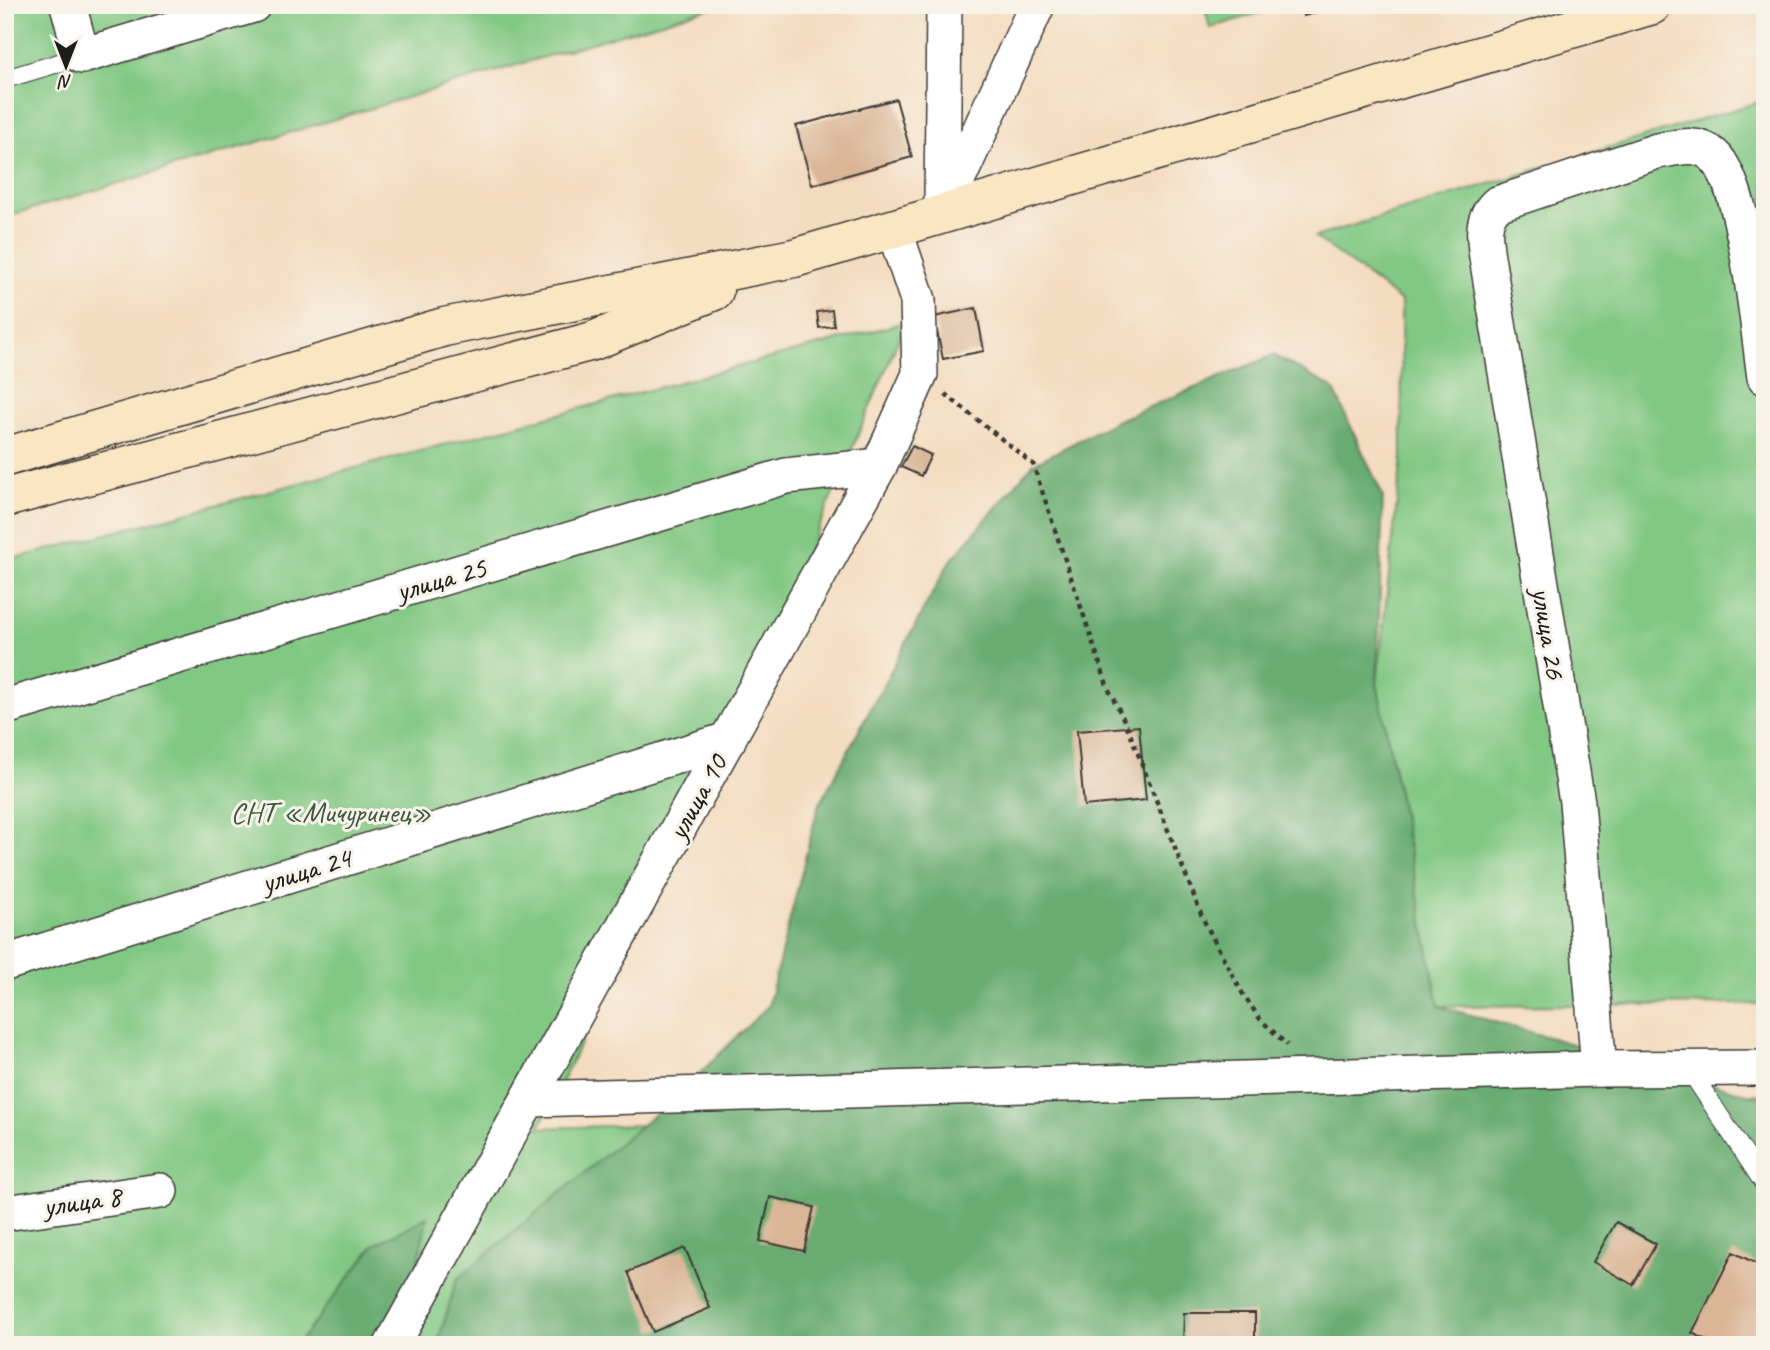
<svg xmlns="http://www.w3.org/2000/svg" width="1770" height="1350" font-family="Caveat,sans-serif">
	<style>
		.green { fill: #81c883; stroke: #4e7250; stroke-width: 2 }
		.forest { fill: #68ac71; stroke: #426446; stroke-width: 2 }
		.building { fill: #dab596 }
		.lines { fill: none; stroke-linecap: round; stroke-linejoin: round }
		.lane-casing { stroke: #3c3935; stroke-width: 20 }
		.street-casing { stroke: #3c3935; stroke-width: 38 }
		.secondary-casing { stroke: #3c3935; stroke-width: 41 }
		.path { stroke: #3c3935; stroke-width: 4.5; stroke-dasharray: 5 5; stroke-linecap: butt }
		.lane { stroke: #fff; stroke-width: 18 }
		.street { stroke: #fff; stroke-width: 35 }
		.secondary { stroke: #fbe6c4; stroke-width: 38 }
		.labels { text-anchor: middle; stroke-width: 6; stroke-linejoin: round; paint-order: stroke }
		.street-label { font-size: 30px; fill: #1c1c1c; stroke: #f7f3e8 }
		.park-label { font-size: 30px; fill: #3f5840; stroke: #f7f3e8 }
	</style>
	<rect width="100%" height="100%" fill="#f7f3e8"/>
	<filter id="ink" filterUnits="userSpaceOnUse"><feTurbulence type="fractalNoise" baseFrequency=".0143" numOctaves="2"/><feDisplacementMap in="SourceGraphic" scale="14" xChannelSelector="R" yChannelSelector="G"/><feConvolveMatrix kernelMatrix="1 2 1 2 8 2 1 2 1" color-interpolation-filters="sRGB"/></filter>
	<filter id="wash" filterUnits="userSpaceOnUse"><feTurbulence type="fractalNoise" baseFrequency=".00686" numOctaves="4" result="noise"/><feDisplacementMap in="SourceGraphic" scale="28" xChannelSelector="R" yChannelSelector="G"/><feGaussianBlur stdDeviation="1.57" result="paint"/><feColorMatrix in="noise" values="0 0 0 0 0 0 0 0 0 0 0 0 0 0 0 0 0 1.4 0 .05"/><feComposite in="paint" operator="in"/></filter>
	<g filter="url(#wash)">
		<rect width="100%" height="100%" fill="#f4dcc0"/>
		<g class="green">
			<path d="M5 5H719L5 217Z"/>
			<path d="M1204 5H1286L1210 28Z"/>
			<path d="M1765 100V1004L1439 1006 1377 683 1402 457 1401 301 1315 237Z"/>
			<path d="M906 322 728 740 539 1128 1765 1094V1345H5V561Z"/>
		</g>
		<g class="forest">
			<path d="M1273 355 1333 388 1383 496 1377 683 1439 1006 1765 1099V1345H437L457 1279 681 1092 768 1006 818 807 948 564 1033 464 1116 421Z"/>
			<path d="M427 1217 406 1325 392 1345H297L374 1245Z"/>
		</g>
		<g id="blocks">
			<g class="building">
				<path d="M1300 5H1336V6L1304 16Z"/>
				<path d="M896 99 912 157 812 185 796 126Z"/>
				<path d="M976 308 984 351 943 359 934 317Z"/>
				<path d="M832 310 834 326 819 328 817 312Z"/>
				<path d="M912 446 931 455 921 476 901 467Z"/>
				<path d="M1139 726 1146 800 1084 806 1077 731Z"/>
				<path d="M770 1197 814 1207 804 1251 760 1241Z"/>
				<path d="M1616 1222 1656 1244 1633 1285 1593 1262Z"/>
				<path d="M685 1248 710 1308 653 1332 628 1272Z"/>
				<path d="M1733 1252 1765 1268V1345H1716L1692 1333Z"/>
				<path d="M1184 1313H1255V1345H1183Z"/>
			</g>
		</g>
	</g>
	<g filter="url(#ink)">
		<use href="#blocks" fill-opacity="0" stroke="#3c3935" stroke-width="2"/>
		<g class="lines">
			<defs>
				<g id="lane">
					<path d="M5 79 82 56"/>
					<path d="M1689 1069 1765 1185"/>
				</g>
				<g id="street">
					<path d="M68 5 82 56 253 5"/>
					<path d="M942 200 944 5"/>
					<path d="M942 214 1037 5"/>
					<path d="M5 707 786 476 879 466"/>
					<path d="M5 963 728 740"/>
					<path d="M1599 1069 1577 802 1487 257C1484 237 1481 219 1497 204L1657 151C1676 148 1697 141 1713 155 1746 182 1758 331 1765 377"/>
					<path d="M530 1099 1599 1069 1765 1068"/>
					<path d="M5 1213 160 1191"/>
					<path d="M392 1345 879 466 920 374 918 300 894 229"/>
				</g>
				<g id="secondary">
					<path d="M5 457 444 327 794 258 1652 5"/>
					<path d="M5 498 593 341 714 291"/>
				</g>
			</defs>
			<use href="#lane" class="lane-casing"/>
			<use href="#street" class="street-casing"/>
			<use href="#secondary" class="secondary-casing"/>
			<path class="path" d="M945 394 1033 464 1108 688 1127 726 1203 919 1241 991 1260 1019 1287 1045"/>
			<use href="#lane" class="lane"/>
			<use href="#street" class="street"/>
			<use href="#secondary" class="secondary"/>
		</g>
	</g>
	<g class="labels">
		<g class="street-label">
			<text transform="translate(441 579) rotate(-16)" y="10">улица 25</text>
			<text transform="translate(1549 633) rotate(81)" y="10">улица 26</text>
			<text transform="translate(697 797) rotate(-61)" y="10">улица 10</text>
			<text transform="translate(306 870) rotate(-17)" y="10">улица 24</text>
			<text transform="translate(82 1201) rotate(-8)" y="10">улица 8</text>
		</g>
		<g class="park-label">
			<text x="331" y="822">СНТ «Мичуринец»</text>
		</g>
	</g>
	<rect width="1770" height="1350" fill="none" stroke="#f7f3e8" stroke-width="28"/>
	<g transform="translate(66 66) rotate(180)" stroke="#f7f3e8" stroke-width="5" paint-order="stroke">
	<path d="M0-5L12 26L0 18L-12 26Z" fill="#1c1c1c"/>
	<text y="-10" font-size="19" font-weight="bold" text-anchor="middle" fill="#1c1c1c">N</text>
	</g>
</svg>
